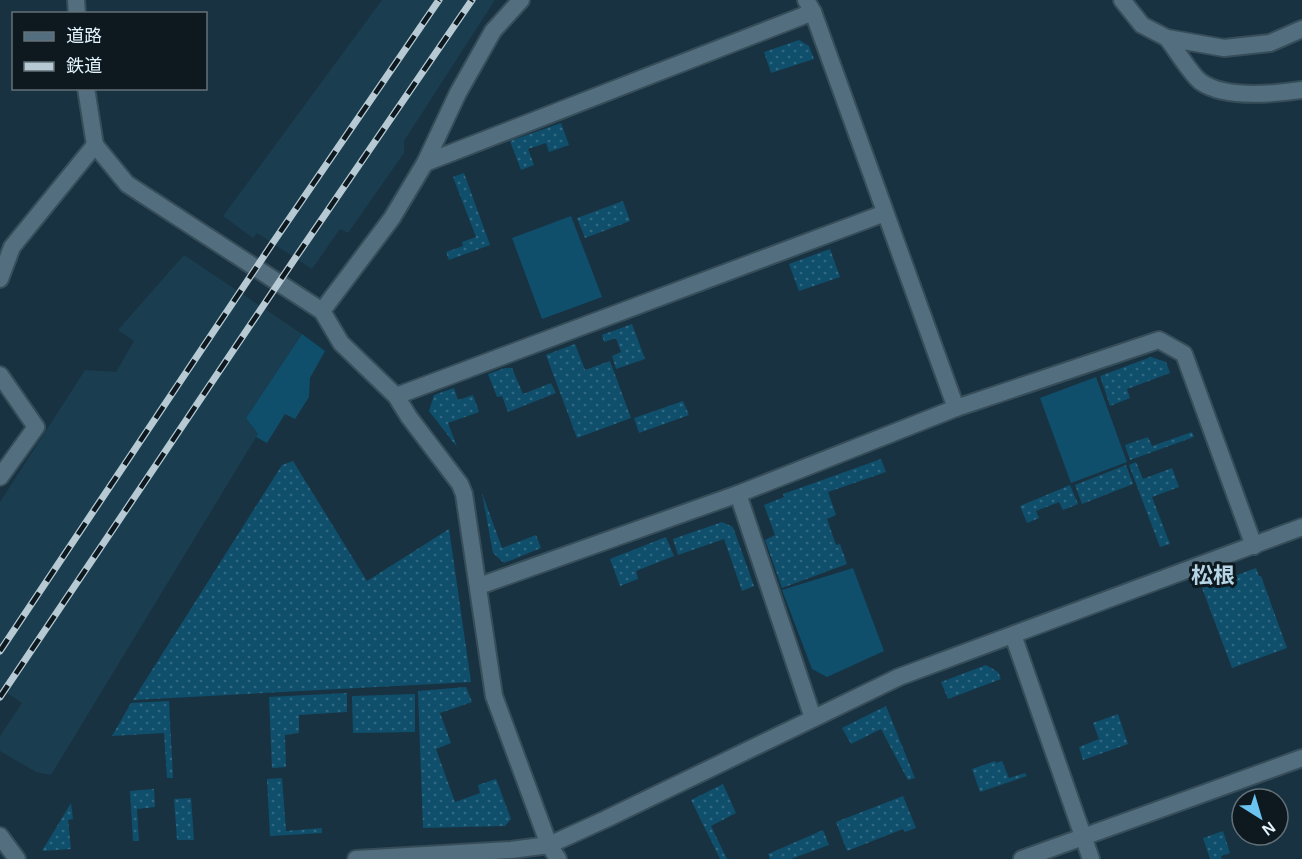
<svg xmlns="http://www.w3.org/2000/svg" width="1302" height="859" font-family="Arial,'Noto Sans JP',sans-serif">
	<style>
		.built { fill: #1a3d50 }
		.grass { fill: #0f4f6c }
		.park { fill: url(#park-dots) }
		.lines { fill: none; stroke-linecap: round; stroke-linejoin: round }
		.minor-casing { stroke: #374e5a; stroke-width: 20 }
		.tertiary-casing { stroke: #374e5a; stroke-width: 20 }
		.minor { stroke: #536f7f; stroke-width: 16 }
		.tertiary { stroke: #536f7f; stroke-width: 16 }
		.rail-casing { stroke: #b7cad4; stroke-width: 7 }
		.rail { stroke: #0d191f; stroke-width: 4.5; stroke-dasharray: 14; stroke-linecap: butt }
		.labels { text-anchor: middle; stroke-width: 6; stroke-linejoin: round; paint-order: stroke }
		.quarter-label { font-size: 22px; font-weight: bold; fill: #b5d4e6; stroke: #0d191f }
	</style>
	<defs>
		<pattern id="park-dots" width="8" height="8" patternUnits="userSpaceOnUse" patternTransform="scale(1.5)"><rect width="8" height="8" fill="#0f4f6c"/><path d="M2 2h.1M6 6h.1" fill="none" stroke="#326982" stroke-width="1.8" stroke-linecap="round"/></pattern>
	</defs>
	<rect width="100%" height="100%" fill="#183241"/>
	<g class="built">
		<path d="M382 0H495L404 141V153L348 233 340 229 312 269 257 233 253 238 223 216Z"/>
		<path d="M184 255 302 334 246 418 258 434 51 775 36 772 0 751V736L22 703 0 688V502L85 370 116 372 134 341 118 330Z"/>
	</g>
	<g class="grass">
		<path d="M571 216 602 297 542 319 512 238Z"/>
		<path d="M302 334 325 351 310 378 309 397 295 419 285 414 267 443 256 437 258 434 246 418Z"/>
		<path d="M1096 377 1127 462 1071 483 1040 398Z"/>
		<path d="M853 568 884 651 827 677 812 669 782 590Z"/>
	</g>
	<g class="park">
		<path d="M799 40 809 46 814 59 771 73 764 52Z"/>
		<path d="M561 123 569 145 549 152 546 143 528 149 534 165 521 170 510 141Z"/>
		<path d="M464 173 490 245 449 260 446 252 463 246 462 242 476 237 453 177Z"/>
		<path d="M623 201 630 221 585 238 577 218Z"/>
		<path d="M830 249 840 277 799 291 789 264Z"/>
		<path d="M632 324 645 359 616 369 612 356 621 352 616 338 604 342 602 335Z"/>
		<path d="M575 344 585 370 610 361 631 418 577 438 546 355Z"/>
		<path d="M1151 357 1166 362 1170 373 1127 389 1130 398 1110 406 1100 376Z"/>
		<path d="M505 368H512L523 394 551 383 556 393 508 412 502 396 497 397 488 374Z"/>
		<path d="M454 388 458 400 473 395 479 412 448 423 457 447 429 411 434 395Z"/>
		<path d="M683 401 689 415 639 433 634 418Z"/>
		<path d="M1192 432 1194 437 1130 460 1125 445 1148 437 1152 446Z"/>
		<path d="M881 459 886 472 828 492 836 515 827 519 836 545 840 544 847 564 782 588 765 540 775 535 764 505 784 497 783 494Z"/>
		<path d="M293 461 367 581 449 529 471 682 133 700 282 465Z"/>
		<path d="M1136 462 1143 479 1172 468 1179 487 1152 497 1170 544 1160 547 1129 465Z"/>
		<path d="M1126 465 1133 484 1082 504 1075 485Z"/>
		<path d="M1070 485 1078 504 1063 510 1059 502 1036 511 1039 518 1027 523 1020 506Z"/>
		<path d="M482 493 502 548 536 535 541 548 504 563 493 553Z"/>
		<path d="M722 522 733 527 754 586 742 591 724 539 678 555 673 539Z"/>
		<path d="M666 537 674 556 636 571 638 579 620 586 610 559Z"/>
		<path d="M1256 568 1259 576H1261L1287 648 1232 668 1202 588Z"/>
		<path d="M986 665 998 672 1001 679 948 699 941 682Z"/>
		<path d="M466 687 472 702 440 713 451 743 436 749 455 802 480 793 478 785 496 779 511 819 505 826 423 828 418 691Z"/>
		<path d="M347 693V712L299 715V733L285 735 286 767 272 768 269 697Z"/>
		<path d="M415 694V732L353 733 352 696Z"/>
		<path d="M169 701 173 778H167L164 733 112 736 131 703Z"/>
		<path d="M886 706 915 778 908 780 881 729 851 744 842 728Z"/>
		<path d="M1118 714 1128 744 1083 760 1079 747 1099 739 1093 723Z"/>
		<path d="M995 761 996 763 1002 761 1009 778 1025 773 1027 776 980 792 972 769Z"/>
		<path d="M282 778 286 831 322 828V833L270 836 267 779Z"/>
		<path d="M723 784 736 813 711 826 727 859H720L691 800Z"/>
		<path d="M154 789 155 807 137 809 139 841H133L130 791Z"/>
		<path d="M903 796 916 828 905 832 903 829 847 851 836 822Z"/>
		<path d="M191 798 194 840H177L174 799Z"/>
		<path d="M71 803 73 819 68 820 71 849 42 851Z"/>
		<path d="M823 830 829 845 791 859H770L768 854Z"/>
		<path d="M1223 831 1230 853 1221 856 1222 859H1210L1203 838Z"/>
	</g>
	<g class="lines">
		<defs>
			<g id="minor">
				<path d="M76 0 77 14"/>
				<path d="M521 0 493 31 458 93 425 163 392 218 322 311 341 343 396 396 409 417 460 484 464 494 494 696 549 845 558 859"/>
				<path d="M806 0 813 12 956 408 1159 340 1184 354 1254 546"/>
				<path d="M86 88 95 145"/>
				<path d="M425 163 813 12"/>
				<path d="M0 279 12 247 95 145 127 184 322 311"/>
				<path d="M0 375 36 427 0 477"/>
				<path d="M396 396 885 213"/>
				<path d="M738 494 813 718"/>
				<path d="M479 586 738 494 956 408"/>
				<path d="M1013 635 1091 859"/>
				<path d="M1022 859 1302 758"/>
			</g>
			<g id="tertiary">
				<path d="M1122 0 1142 25 1167 38 1224 48 1270 43 1302 29"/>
				<path d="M1167 38C1175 48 1192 76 1201 82 1225 99 1274 94 1302 90"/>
				<path d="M0 836 17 859"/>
				<path d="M356 859 511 850 549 845 606 819 899 677 1302 527"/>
			</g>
		</defs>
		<use href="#minor" class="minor-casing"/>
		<use href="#tertiary" class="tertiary-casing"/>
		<use href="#minor" class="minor"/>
		<use href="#tertiary" class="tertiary"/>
		<defs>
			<g id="rail">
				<path d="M0 651 272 244 439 0"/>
				<path d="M0 697 296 257 472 0"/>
			</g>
		</defs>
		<use href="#rail" class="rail-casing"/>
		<use href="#rail" class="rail"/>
	</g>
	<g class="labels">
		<g class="quarter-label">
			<text x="1213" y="583">松根</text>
		</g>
	</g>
	<rect x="12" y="12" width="195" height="78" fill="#0d191f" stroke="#637178" stroke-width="1.5"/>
	<rect x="24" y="32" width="30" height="9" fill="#536f7f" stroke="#637178" stroke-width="1.5"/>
	<text x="66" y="42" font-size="18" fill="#e4f4fd">道路</text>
	<rect x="24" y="62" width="30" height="9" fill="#b7cad4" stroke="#637178" stroke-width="1.5"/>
	<text x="66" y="72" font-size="18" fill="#e4f4fd">鉄道</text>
	<g transform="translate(1260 817) rotate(143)"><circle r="28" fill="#0d191f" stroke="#637178" stroke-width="1.5"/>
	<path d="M0-4.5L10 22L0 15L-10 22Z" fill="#6bc3f2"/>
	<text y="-9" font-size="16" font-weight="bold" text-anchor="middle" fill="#e4f4fd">N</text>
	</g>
</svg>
